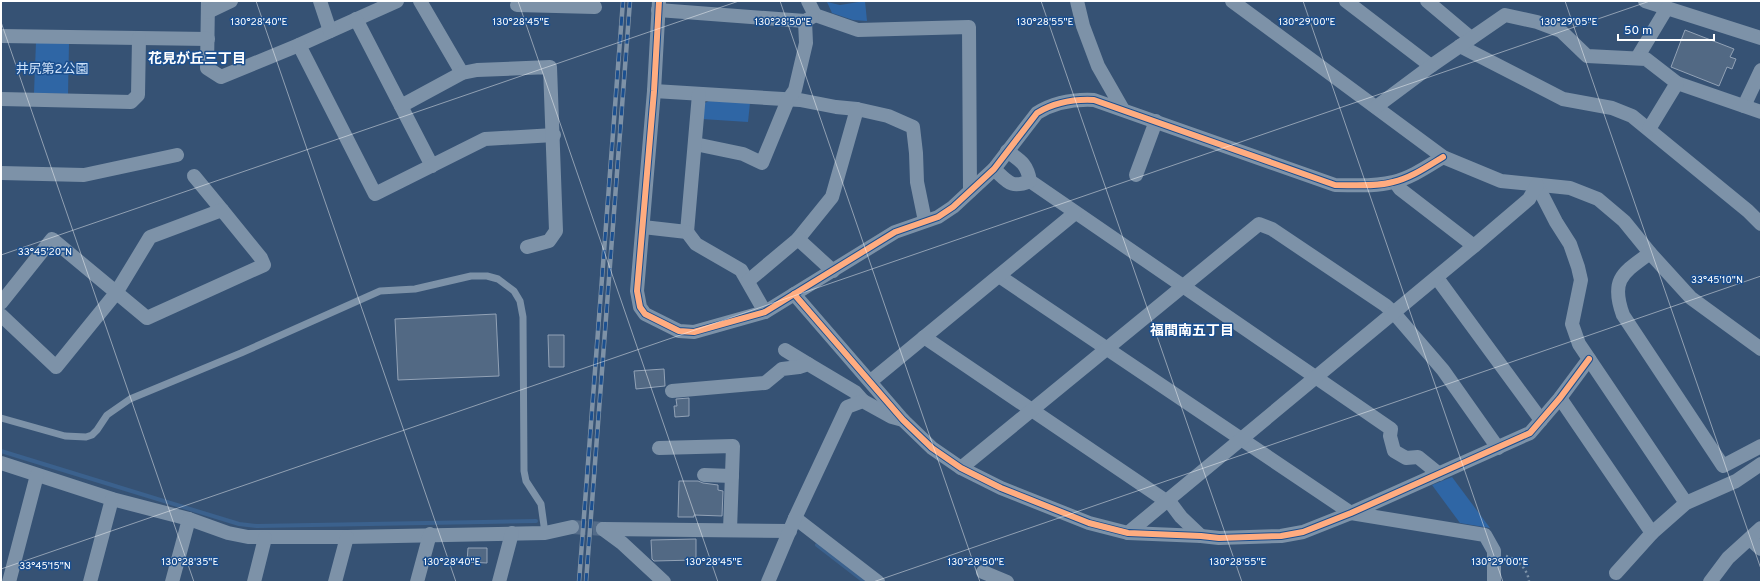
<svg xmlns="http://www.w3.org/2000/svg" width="1762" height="583" font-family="Overpass,'Noto Sans JP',sans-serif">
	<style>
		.green { fill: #2f66a5 }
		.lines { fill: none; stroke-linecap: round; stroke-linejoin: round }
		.stream { stroke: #3b618d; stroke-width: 4 }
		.building { fill: #526984; stroke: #92a2b6 }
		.street-tunnel { stroke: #546c89; stroke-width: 14; stroke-dasharray: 14 7; stroke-linecap: butt }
		.path { stroke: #7d92a8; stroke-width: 2.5; stroke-dasharray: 2 3; stroke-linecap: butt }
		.lane { stroke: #7d92a8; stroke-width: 7 }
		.street { stroke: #7d92a8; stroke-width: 14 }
		.rail-casing { stroke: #7e92a7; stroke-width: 4.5 }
		.rail { stroke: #1b4f8f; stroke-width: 3; stroke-dasharray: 9; stroke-linecap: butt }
		.cycleway-casing { stroke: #1b4f8f; stroke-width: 8 }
		.cycleway { stroke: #ffac80; stroke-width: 6 }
		.ticks { fill: none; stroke: #fff; stroke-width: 1; stroke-opacity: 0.45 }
		.labels { text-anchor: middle; stroke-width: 3; stroke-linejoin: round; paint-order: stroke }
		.park-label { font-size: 13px; fill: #cfe3fa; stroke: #1b4f8f }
		.neighbourhood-label { font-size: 14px; font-weight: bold; fill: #fff; stroke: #1b4f8f }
		.ticks-label { font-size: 10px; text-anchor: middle; fill: #fff; stroke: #1b4f8f; stroke-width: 3; stroke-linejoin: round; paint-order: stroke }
	</style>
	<rect width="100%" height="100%" fill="#365274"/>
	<g class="green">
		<path d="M865 1 867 21 853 20 832 13 827 2 840 5Z"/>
		<path d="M36 42 69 43 68 94 34 93Z"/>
		<path d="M709 101 750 103 748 122 702 119 703 104Z"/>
		<path d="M1452 477 1490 528 1460 523 1432 485Z"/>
	</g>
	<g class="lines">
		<g class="stream">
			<path d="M1 451 239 524 257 526 536 521"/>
			<path d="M817 545 865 582"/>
		</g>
	</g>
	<g class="building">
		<path d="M1685 30 1734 49 1730 57 1736 59 1732 69 1727 67 1719 86 1671 67Z"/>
		<path d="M496 314 499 376 398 380 395 319Z"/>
		<path d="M548 335H564V367H549Z"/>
		<path d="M664 369 665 386 636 389 634 371Z"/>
		<path d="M689 398V416L675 417 674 406H677L676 399Z"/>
		<path d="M679 481H698L703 483 718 485V490L723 491 722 516 694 515V517H678Z"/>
		<path d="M696 539V560L654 561 652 559 651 540Z"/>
		<path d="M468 548H487V563L467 562Z"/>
	</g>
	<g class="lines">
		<path class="street-tunnel" d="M572 527 603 529"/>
		<path class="path" d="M1506 556C1518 560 1528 569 1529 582"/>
		<path class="lane" d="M1 418 65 436 86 437 92 435 97 430 107 415 130 399 241 353 380 291 415 289 471 276H487L498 279 514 291 520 301 523 317 524 471 526 481 541 504 545 533"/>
		<g class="street">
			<path d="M208 1 207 68 221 77 299 45 397 1"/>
			<path d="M320 1 330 31"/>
			<path d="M420 1 462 73"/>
			<path d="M659 1 654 91 637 291 640 307 645 314 679 331 694 332 765 312 895 232 938 217 953 207 994 169 1037 113C1055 102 1074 99 1094 100L1335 185C1354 185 1374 187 1393 182 1411 178 1428 166 1443 157"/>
			<path d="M808 1 815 15 858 30 969 27 970 191"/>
			<path d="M1077 1 1083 26 1098 66 1122 108"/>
			<path d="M1232 1 1443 157 1501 181 1570 188 1598 199 1624 221 1650 253 1691 298 1761 349"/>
			<path d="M1346 1 1431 66"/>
			<path d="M1427 1 1471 38"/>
			<path d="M1645 1 1761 38"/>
			<path d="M517 5 595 7"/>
			<path d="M658 10 805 21 812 17"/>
			<path d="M208 12 231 1"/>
			<path d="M356 19 432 166"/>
			<path d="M1 36 208 39"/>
			<path d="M299 45 375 194 485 139 554 135"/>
			<path d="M1460 46 1563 99 1612 108 1632 116 1748 211 1761 224"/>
			<path d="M1637 58 1667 8"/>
			<path d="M654 91 800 100 836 107 857 109 888 116 913 127 916 153 917 182 925 221"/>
			<path d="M1 99 131 102 138 95 139 38"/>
			<path d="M401 106 462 73 477 70 550 67 556 231 549 241 527 247"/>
			<path d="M1744 106 1761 70"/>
			<path d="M1376 107 1431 66 1505 15 1537 22 1561 31 1587 56 1646 59 1677 83 1761 112"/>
			<path d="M1649 129 1677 83"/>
			<path d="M695 144 743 154 762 163 788 100 795 90 806 43 805 21"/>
			<path d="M1007 151C1021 161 1027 164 1030 181L1391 429 1390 436 1394 451 1406 458 1418 457 1439 474"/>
			<path d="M994 169C1008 182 1011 189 1030 181"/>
			<path d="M1 173 84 175 177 155"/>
			<path d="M1136 175 1156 121"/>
			<path d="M194 176 222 210"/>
			<path d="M1395 182 1400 189 1474 246"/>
			<path d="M1537 185 1556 222 1570 244 1578 267 1581 280 1572 324 1579 344 1686 503"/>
			<path d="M643 227 687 232 699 94"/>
			<path d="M687 232 696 244 741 270 765 312"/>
			<path d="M798 239 832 197 857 109"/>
			<path d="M1650 253C1623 273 1610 279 1623 315L1723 466 1761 446"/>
			<path d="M999 276 1351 513 1485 535 1494 551V582"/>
			<path d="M1437 278 1541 420"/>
			<path d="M748 281 798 239 833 271"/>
			<path d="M794 294 903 420 932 448 961 468 1001 488 1089 523 1128 533 1201 536 1219 538 1281 536 1303 532 1351 513 1530 433 1560 398 1589 359"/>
			<path d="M1 303 52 239 147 318 264 265 261 258 222 210 150 237 116 293 56 367 1 315"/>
			<path d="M924 337 1172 505 1181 517 1201 536"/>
			<path d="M785 350 808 364"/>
			<path d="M871 381 1075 213"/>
			<path d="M672 391 765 383 782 369 799 367 808 364 855 392 863 401"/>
			<path d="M1560 398 1652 533 1686 503 1736 481 1761 464"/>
			<path d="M659 448 733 446 730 530"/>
			<path d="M1 463 112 499 189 519 228 533 248 537H347L545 533 572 527"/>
			<path d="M961 468 1259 224 1272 229 1385 305 1394 313 1443 370 1498 448"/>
			<path d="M704 475 732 476"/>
			<path d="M795 518 878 582"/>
			<path d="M603 529 790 531"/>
			<path d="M603 529 622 543 664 582"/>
			<path d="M1128 533 1474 246 1529 199 1537 185"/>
			<path d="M1750 539 1761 549"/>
			<path d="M983 572 1007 582"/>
			<path d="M1616 573 1652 533"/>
			<path d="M9 582 37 475"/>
			<path d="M90 582 112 499"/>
			<path d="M172 582 189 519"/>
			<path d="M254 582 265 538"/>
			<path d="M335 582 347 537"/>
			<path d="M417 582 430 534"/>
			<path d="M499 582 512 533"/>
			<path d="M768 582 795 518 847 407 863 401 892 417 903 420"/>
			<path d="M1710 582 1728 558 1761 528"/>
		</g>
		<defs>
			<g id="rail">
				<path d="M579 582 623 1"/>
				<path d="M586 582 630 1"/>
			</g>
		</defs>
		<use href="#rail" class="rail-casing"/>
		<use href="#rail" class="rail"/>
		<defs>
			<g id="cycleway">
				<path d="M659 1 654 91 637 291 640 307 645 314 679 331 694 332 765 312 895 232 938 217 953 207 994 169 1037 113C1055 102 1074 99 1094 100L1335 185C1354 185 1374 187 1393 182 1411 178 1428 166 1443 157"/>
				<path d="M794 294 903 420 932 448 961 468 1001 488 1089 523 1128 533 1201 536 1219 538 1281 536 1303 532 1351 513 1530 433 1560 398 1589 359"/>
			</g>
		</defs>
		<use href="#cycleway" class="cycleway-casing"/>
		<use href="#cycleway" class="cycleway"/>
	</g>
	<path class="ticks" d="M256 1 456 582M518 1 718 582M780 1 980 582M1041 1 1242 582M1303 1 1503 582M1565 1 1761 569M1 22 194 582M1 255 739 1M1 569 1650 1M873 582 1761 276"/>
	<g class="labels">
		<g class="park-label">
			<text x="52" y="73">井尻第2公園</text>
		</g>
		<g class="neighbourhood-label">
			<text x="197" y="63">花見が丘三丁目</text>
			<text x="1192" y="335">福間南五丁目</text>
		</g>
	</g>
	<g class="ticks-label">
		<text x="259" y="25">130°28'40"E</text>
		<text x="521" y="25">130°28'45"E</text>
		<text x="783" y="25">130°28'50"E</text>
		<text x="1045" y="25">130°28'55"E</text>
		<text x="1307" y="25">130°29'00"E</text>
		<text x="1569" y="25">130°29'05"E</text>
		<text x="45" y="255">33°45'20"N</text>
		<text x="1717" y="283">33°45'10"N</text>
		<text x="190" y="565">130°28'35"E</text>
		<text x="452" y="565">130°28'40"E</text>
		<text x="714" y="565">130°28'45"E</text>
		<text x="976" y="565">130°28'50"E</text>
		<text x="1238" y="565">130°28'55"E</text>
		<text x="1500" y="565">130°29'00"E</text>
		<text x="45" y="569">33°45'15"N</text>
	</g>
	<rect width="1762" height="583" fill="none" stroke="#ffffff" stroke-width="4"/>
	<path d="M1618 34v6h96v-6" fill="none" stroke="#ffffff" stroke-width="2"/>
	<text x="1624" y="34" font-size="12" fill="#ffffff" stroke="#1b4f8f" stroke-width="3" paint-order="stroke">50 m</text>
</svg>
